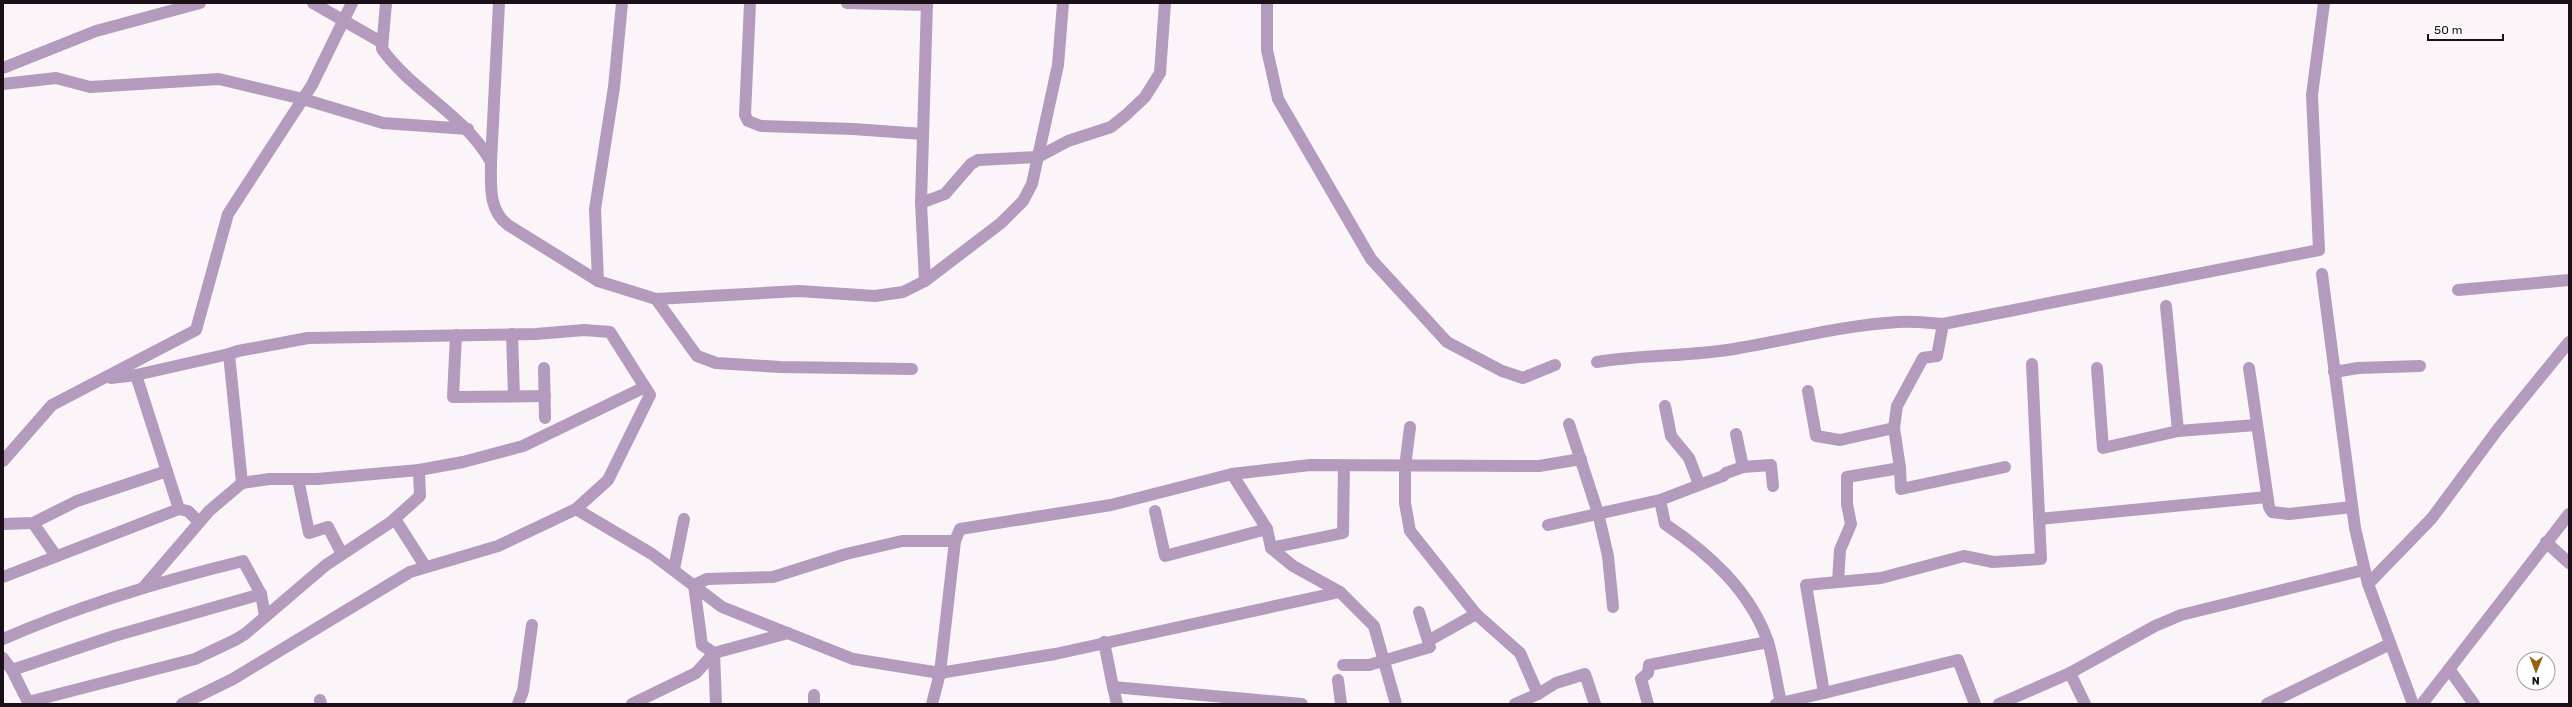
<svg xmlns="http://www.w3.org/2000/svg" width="2572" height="707" font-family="Rubik,sans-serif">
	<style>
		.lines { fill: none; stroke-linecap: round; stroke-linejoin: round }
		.minor { stroke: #b49bbd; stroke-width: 12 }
	</style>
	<rect width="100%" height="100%" fill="#fbf5f9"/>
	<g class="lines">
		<g class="minor">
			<path d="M313 3 381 42"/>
			<path d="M386 3 382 49C413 92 465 115 491 162"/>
			<path d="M499 3 491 162C491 185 488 210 508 225L598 281"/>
			<path d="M622 3 614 87 595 209 598 281 656 299 697 356 716 363 780 367 912 369"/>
			<path d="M750 3 745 115 748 121 761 126 853 129 923 134"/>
			<path d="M847 3 927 5"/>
			<path d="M1267 3V50L1278 99 1371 259 1447 342 1502 371 1523 378 1555 365"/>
			<path d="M3 68 96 31 200 3"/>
			<path d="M3 84 56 78 90 87 219 79 303 99 383 123 468 129"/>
			<path d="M921 203 945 194 971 164 978 160 1038 157 1068 141 1111 127 1126 115 1145 97 1160 73 1165 3"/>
			<path d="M2322 274 2355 528 2368 584 2413 704"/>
			<path d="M925 281 921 203 927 3"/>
			<path d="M2458 290 2569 280"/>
			<path d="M656 299 799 291 875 296 903 292 925 281 1001 223 1023 201 1032 184 1058 65 1063 3"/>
			<path d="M2166 306 2178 431"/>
			<path d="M512 334 514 396"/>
			<path d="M456 335 453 397 545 396"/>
			<path d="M1597 362C1644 354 1692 357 1739 348 1792 339 1845 325 1898 322 1913 321 1929 323 1943 324L2319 250 2312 95 2324 3"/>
			<path d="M544 368 545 418"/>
			<path d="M2097 368 2103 448 2178 431 2256 425"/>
			<path d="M2249 368 2269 507 2272 512 2289 514 2352 507"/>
			<path d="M2334 372 2358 368 2420 366"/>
			<path d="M136 375 179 509"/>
			<path d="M111 378 136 375 229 354"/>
			<path d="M1808 391 1816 436 1840 440 1894 428"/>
			<path d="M1665 406 1671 436 1689 458 1699 484"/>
			<path d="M1569 424 1598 513 1608 556 1613 607"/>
			<path d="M1410 427 1405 467V503L1410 531 1476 614 1520 653 1538 694 1556 683 1585 674 1595 704"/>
			<path d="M1736 434 1743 467"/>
			<path d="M3 461 52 405 196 330 228 214 312 85 352 3"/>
			<path d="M1900 468 1901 489 2005 467"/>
			<path d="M1232 474 1267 529 1271 548 1293 566 1340 592 1374 626 1396 704"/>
			<path d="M298 479 309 533 328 527 342 554"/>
			<path d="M1660 500 1665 524C1708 553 1750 590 1768 642 1774 661 1776 682 1781 702"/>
			<path d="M576 509 652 554 722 607 853 659 940 673 1055 654 1340 592"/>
			<path d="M1155 511 1165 556 1267 529"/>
			<path d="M395 519 425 566"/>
			<path d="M2039 519 2267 497"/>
			<path d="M33 523 56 556"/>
			<path d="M3 524 33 523 77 501 167 471"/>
			<path d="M1548 525 1660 500 1723 476 1726 473 1743 467 1771 465 1773 486"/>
			<path d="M2546 542 2569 563"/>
			<path d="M1271 548 1343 533 1344 466"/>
			<path d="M674 569 684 519"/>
			<path d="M3 577 179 509 188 511 199 522"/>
			<path d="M1838 582 1840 550 1851 524 1847 504V477L1900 468 1894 428 1897 406 1923 358 1937 356 1943 324"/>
			<path d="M2368 584 2432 518 2498 429 2569 342"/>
			<path d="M143 588 209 511 242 483 269 479H317L419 470 463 462 523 446 645 387"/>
			<path d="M3 639C81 605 161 581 243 561L261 594 265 616"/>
			<path d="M1428 641 1476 614"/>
			<path d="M1104 642 1113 687 1302 704"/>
			<path d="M3 658 12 670 28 702 33 704"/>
			<path d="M1343 665H1369L1430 647 1419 612"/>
			<path d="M2449 669 2474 704"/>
			<path d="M12 670 114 636 261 594"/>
			<path d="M2070 673 2085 704"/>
			<path d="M1338 680 1341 704"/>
			<path d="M1113 687 1117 704"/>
			<path d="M1824 693 1958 660 1975 704"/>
			<path d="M814 695V704"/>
			<path d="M320 700 321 704"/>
			<path d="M28 702 195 659 235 640 245 634 326 565 391 522 420 496 419 470"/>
			<path d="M182 704 233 679 410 572 498 546 576 509 608 480 650 395 610 332 584 330 536 334 308 338 238 351 229 354 242 483"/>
			<path d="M518 704 523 691 532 625"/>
			<path d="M632 704 696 673 714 653 788 633"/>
			<path d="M716 704 714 653 702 645 694 585 707 579 773 577 846 554 902 541H955"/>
			<path d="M932 704 940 673 955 541 960 529 1111 505 1232 474 1310 465 1539 466 1581 459"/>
			<path d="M1515 704 1538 694"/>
			<path d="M1648 704 1641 679 1648 673 1649 665 1768 642"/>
			<path d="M1776 704 1824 693 1806 585 1881 578 1964 556 1993 562 2041 559 2032 364"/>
			<path d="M1999 704 2070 673 2155 626 2181 615 2364 570"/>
			<path d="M2267 704 2390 644"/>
			<path d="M2422 704 2569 514"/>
		</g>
	</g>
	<rect width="2572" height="707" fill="none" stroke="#1b1018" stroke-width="8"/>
	<g transform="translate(2536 671) rotate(181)"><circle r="19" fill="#ffffff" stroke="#a49fa3"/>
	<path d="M0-3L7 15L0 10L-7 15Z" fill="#91630f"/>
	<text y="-6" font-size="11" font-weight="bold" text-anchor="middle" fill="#1b1018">N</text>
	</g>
	<path d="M2428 34v6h75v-6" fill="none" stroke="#1b1018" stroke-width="2"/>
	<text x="2434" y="34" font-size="12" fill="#1b1018" stroke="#ffffff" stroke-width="3" paint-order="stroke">50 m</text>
</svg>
